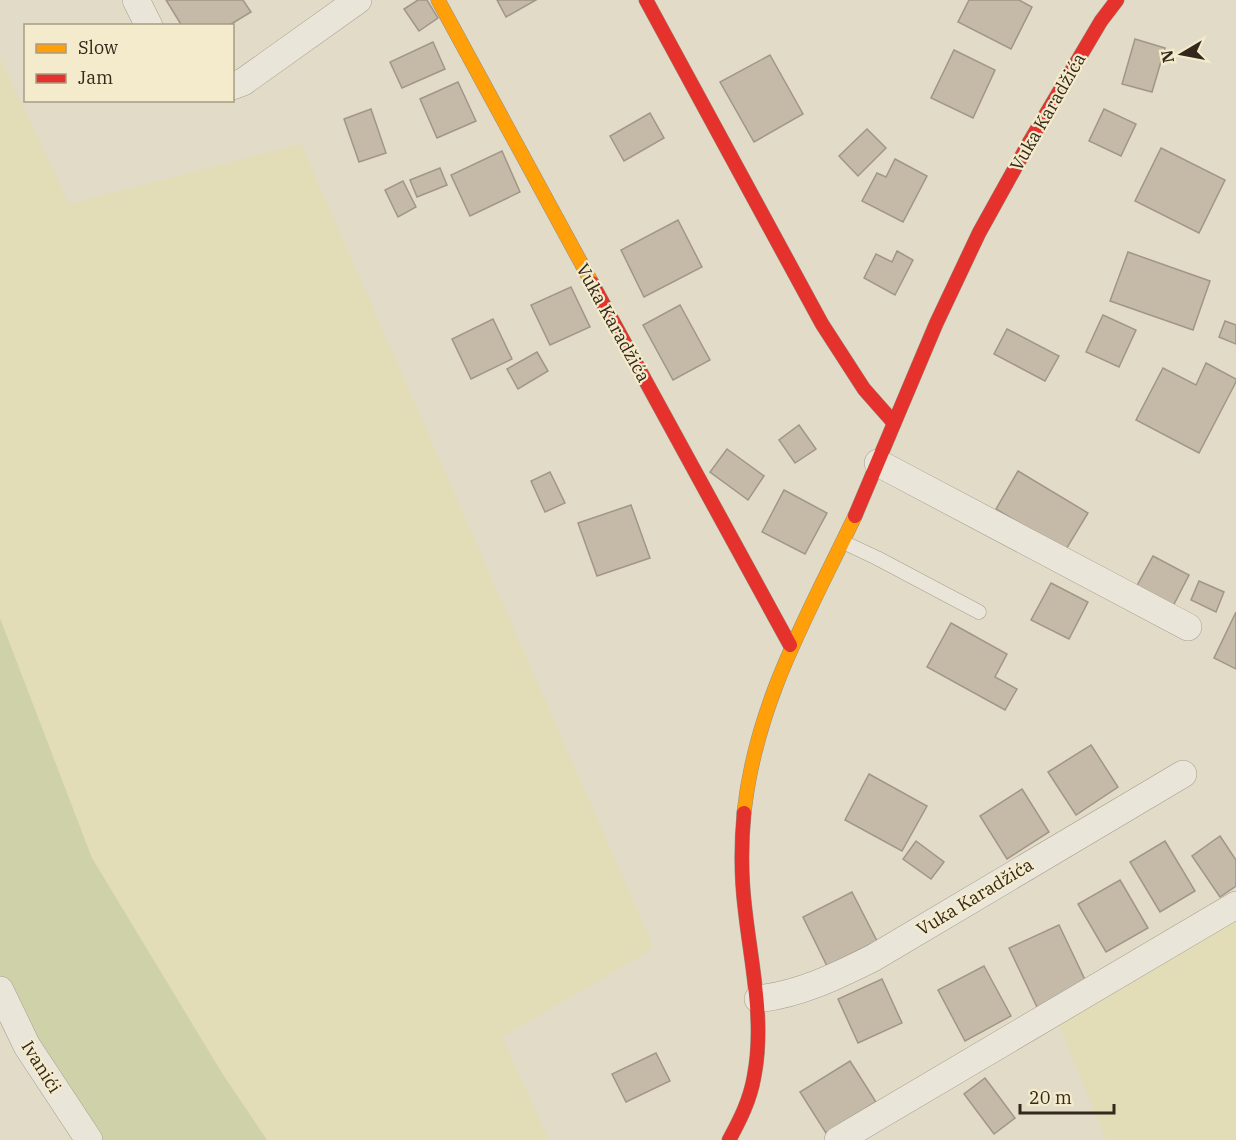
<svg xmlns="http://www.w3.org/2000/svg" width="1236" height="1140" font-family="'IBM Plex Serif',serif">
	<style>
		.farmland { fill: #e2dcb7 }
		.green { fill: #cfd2a9 }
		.building { fill: #c5b9a8; stroke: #a19687; stroke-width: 1.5 }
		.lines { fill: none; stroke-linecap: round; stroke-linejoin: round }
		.lane-casing { stroke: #a69f91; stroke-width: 15 }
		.street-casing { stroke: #a69f91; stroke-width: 28 }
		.slow-casing { stroke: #968f81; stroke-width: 15 }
		.jam-casing { stroke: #968f81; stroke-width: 15 }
		.lane { stroke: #eae5d9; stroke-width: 14 }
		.street { stroke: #eae5d9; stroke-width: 27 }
		.slow { stroke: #ff9f0a; stroke-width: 14 }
		.jam { stroke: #e5322d; stroke-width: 14 }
		.labels { text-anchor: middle; stroke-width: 4.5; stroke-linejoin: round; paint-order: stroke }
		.street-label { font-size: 18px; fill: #33281b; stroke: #f4ebcc }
	</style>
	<rect width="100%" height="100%" fill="#e2dbc7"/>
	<g class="farmland">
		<path d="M0 58 69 204 301 144 654 948 502 1037 549 1140H267L222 1073 92 858 0 618Z"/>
		<path d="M1236 915V1140H1106L1057 1019Z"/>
	</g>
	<path class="green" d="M0 618 92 858 222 1073 267 1140H73L4 1031 0 1022Z"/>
	<g class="building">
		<path d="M166 0H243L251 12 228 26H182Z"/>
		<path d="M418 0H427L438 18 419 31 404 9Z"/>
		<path d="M497 0H536L506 17Z"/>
		<path d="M969 0H1019L1032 7 1011 49 958 22Z"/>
		<path d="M1135 39 1165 48 1152 92 1122 84Z"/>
		<path d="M433 42 445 69 402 88 390 62Z"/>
		<path d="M954 50 995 70 973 118 931 98Z"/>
		<path d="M770 55 803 114 754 142 720 82Z"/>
		<path d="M458 82 476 121 437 138 420 99Z"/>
		<path d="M371 109 386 153 359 162 344 119Z"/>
		<path d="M1104 109 1136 124 1121 156 1089 141Z"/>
		<path d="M650 113 664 138 624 161 610 136Z"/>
		<path d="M867 129 886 148 858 176 839 156Z"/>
		<path d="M1161 148 1225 180 1199 233 1135 201Z"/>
		<path d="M502 151 520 192 470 216 451 175Z"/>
		<path d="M895 159 927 176 903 222 862 201 877 173 886 177Z"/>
		<path d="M440 168 447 185 417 197 410 180Z"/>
		<path d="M403 181 416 207 398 217 385 190Z"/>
		<path d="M678 220 702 267 644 297 621 250Z"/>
		<path d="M897 251 913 260 895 295 864 278 876 254 892 262Z"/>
		<path d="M1128 252 1210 281 1193 330 1110 301Z"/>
		<path d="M571 287 590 327 550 345 531 305Z"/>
		<path d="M680 305 710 360 673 380 643 325Z"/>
		<path d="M1103 315 1136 330 1119 367 1086 352Z"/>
		<path d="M493 319 512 359 471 379 452 339Z"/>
		<path d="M1225 321 1236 325V344L1219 337Z"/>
		<path d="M1007 329 1059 356 1045 381 994 354Z"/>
		<path d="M537 352 548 371 518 389 507 369Z"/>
		<path d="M1206 363 1236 379V382L1199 453 1136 420 1163 368 1196 385Z"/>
		<path d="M799 425 816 449 795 463 779 440Z"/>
		<path d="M727 449 764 476 748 500 710 472Z"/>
		<path d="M1018 471 1088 513 1065 551 996 509Z"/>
		<path d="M550 472 565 503 545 512 531 481Z"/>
		<path d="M784 490 827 513 805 554 762 532Z"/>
		<path d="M631 505 650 558 597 576 578 523Z"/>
		<path d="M1153 556 1189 575 1170 612 1133 593Z"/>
		<path d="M1199 581 1224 592 1216 612 1191 600Z"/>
		<path d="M1051 583 1088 602 1069 639 1031 620Z"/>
		<path d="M1236 612V669L1214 658Z"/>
		<path d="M951 623 1007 654 995 677 1017 689 1005 710 927 667Z"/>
		<path d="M1091 745 1118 787 1076 815 1048 772Z"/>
		<path d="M869 774 927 806 902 851 845 820Z"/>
		<path d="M1022 789 1049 832 1007 859 980 816Z"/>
		<path d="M1220 836 1236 860V886L1220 897 1192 856Z"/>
		<path d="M916 841 944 862 931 879 903 859Z"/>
		<path d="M1165 841 1195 891 1160 912 1130 862Z"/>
		<path d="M1120 880 1148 928 1106 952 1078 904Z"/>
		<path d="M852 892 877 941 827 966 803 917Z"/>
		<path d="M1059 925 1087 984 1037 1007 1009 948Z"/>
		<path d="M984 966 1011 1016 965 1041 938 990Z"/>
		<path d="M882 979 902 1023 858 1043 838 999Z"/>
		<path d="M656 1053 670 1081 626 1102 612 1074Z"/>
		<path d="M850 1061 876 1102 826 1133 800 1092Z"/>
		<path d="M985 1078 1015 1118 994 1134 964 1094Z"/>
	</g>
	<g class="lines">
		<defs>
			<path id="lane" d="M843 542 877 558 979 612"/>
			<g id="street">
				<path d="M136 0 149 26"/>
				<path d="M232 86 243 82 358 0"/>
				<path d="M878 463 1188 627"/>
				<path d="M0 990 27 1046 89 1140"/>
				<path d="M758 999C800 994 835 977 873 958L1183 774"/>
				<path d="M838 1140 1236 905"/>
			</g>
			<g id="slow">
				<path d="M438 0 592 283"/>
				<path d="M744 813C756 702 808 615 855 516"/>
			</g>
			<g id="jam">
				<path d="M646 0 822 324 864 389 894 423"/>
				<path d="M592 283 790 645"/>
				<path d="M855 516 936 324 979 233 1030 141 1101 21 1117 0"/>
				<path d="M729 1140C740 1120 750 1100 754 1077 765 1021 751 964 745 909 741 877 741 845 744 813"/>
			</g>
		</defs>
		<use href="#lane" class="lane-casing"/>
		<use href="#street" class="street-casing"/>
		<use href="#slow" class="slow-casing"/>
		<use href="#jam" class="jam-casing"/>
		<use href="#lane" class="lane"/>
		<use href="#street" class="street"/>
		<use href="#slow" class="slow"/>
		<use href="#jam" class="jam"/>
	</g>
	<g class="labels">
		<g class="street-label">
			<text transform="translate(1048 112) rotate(-60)" y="6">Vuka Karadžića</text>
			<text transform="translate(613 323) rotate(61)" y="6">Vuka Karadžića</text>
			<text transform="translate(975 897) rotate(-31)" y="6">Vuka Karadžića</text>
			<text transform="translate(41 1067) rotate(58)" y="6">Ivanići</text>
		</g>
	</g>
	<rect x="24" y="24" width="210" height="78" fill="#f4ebcc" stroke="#a79d85" stroke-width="1.5"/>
	<rect x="36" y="44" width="30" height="9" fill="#ff9f0a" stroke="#a79d85" stroke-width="1.5"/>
	<text x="78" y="54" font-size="18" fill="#33281b">Slow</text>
	<rect x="36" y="74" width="30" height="9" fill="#e5322d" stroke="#a79d85" stroke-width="1.5"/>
	<text x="78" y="84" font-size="18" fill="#33281b">Jam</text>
	<g transform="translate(1182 54) rotate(260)" stroke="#f4ebcc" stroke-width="4.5" paint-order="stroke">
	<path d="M0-4.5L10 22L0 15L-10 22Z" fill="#33281b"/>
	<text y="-9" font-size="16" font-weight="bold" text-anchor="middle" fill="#33281b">N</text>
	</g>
	<path d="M1020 1104v9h94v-9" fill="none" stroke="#33281b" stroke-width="3"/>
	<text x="1029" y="1104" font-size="18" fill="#33281b" stroke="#f4ebcc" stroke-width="4.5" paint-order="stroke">20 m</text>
</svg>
